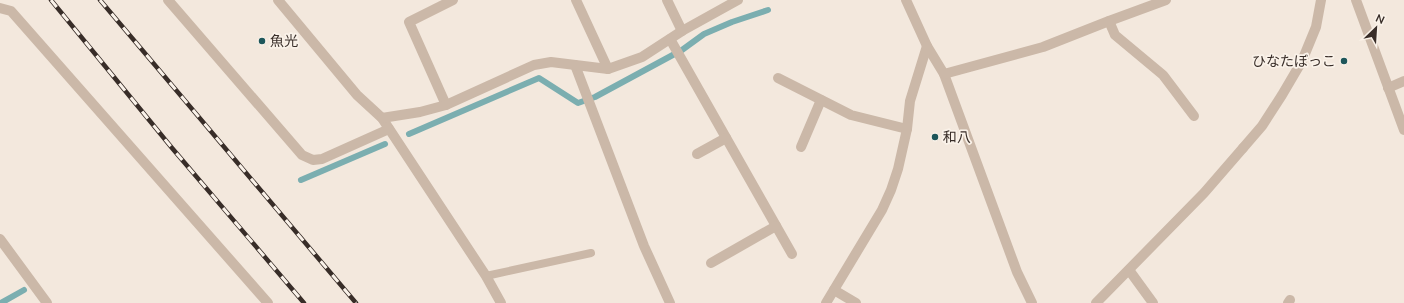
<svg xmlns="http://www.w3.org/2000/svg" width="1404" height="303" font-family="Mulish,'Noto Sans JP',sans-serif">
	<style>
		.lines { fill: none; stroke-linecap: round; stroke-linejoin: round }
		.stream { stroke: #7baeb0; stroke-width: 6 }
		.service { stroke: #cbb8a8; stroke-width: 8 }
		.minor { stroke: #cbb8a8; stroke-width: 10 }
		.tertiary { stroke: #cbb8a8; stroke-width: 10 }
		.rail-casing { stroke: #382d28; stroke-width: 4.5 }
		.rail { stroke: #faf2e9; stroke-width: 3; stroke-dasharray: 9; stroke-linecap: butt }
		.poi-dot { fill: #1d565a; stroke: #faf2e9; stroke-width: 1.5 }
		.labels { text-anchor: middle; stroke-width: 3.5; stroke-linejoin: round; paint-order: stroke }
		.poi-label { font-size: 14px; fill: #382d28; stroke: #faf2e9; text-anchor: start }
	</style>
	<rect width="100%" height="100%" fill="#f3e8dd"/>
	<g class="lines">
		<g class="stream">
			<path d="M409 134 539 78 578 103 595 97 682 50 704 34 732 22 768 10"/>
			<path d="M301 180 385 144"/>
			<path d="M1 303 24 290"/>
		</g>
		<path class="service" d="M486 276 591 253"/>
		<g class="minor">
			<path d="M168 0 302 155 313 160 322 159 389 129"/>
			<path d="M278 0 357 95 382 118 486 276 501 303"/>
			<path d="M576 0 608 69"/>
			<path d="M667 0 682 31"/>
			<path d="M906 0 927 46 944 74 1017 272 1032 303"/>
			<path d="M1356 0 1404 130"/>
			<path d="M0 8 11 11 268 303"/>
			<path d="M1109 21 1115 35 1163 75 1194 116"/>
			<path d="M670 39 792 254"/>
			<path d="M575 65 644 246 670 303"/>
			<path d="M778 78 851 115 907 129"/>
			<path d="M1388 88 1404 81"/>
			<path d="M446 105 409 22 453 0"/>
			<path d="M382 118 420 112 446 105 534 65 551 62 608 69 642 57 682 31 738 0"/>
			<path d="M801 147 821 100"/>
			<path d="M697 154 726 138"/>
			<path d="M0 239 47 303"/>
			<path d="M711 263 776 226"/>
			<path d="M1129 270 1153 303"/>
			<path d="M834 290 856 303"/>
			<path d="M826 303 882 210 891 190 898 169 907 129 910 101 927 46"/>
			<path d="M1096 303 1204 193 1243 148"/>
			<path d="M1288 303 1290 300"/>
		</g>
		<g class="tertiary">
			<path d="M944 74 1043 47 1109 21 1166 0"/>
			<path d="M1243 148 1262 126 1282 95 1302 61 1316 27 1321 0"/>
		</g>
		<defs>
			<g id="rail">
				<path d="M51 0 172 148 304 303"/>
				<path d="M100 0 356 303"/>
			</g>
		</defs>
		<use href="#rail" class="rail-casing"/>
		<use href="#rail" class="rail"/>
	</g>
	<g class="poi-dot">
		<circle cx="262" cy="41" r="4"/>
		<circle cx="1344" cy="61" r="4"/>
		<circle cx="935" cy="137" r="4"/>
	</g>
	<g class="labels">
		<g class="poi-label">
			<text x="270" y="46">魚光</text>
			<text x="1336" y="66" text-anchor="end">ひなたぼっこ</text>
			<text x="943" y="142">和八</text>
		</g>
	</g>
	<g transform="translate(1376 28) rotate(25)" stroke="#faf2e9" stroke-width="3" paint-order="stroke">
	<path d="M0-3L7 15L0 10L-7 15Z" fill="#382d28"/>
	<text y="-6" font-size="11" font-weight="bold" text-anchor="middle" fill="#382d28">N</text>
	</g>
</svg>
